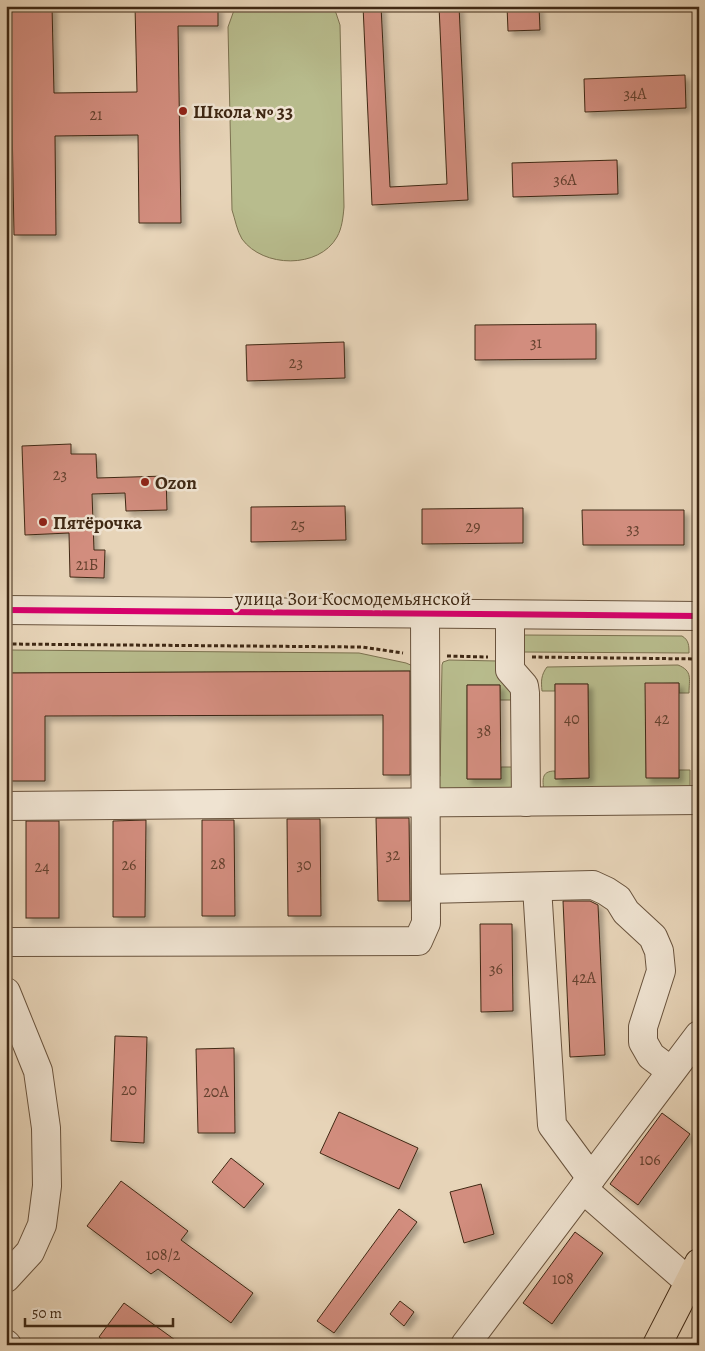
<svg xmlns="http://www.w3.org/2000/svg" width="705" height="1351" font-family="Alegreya,serif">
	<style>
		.green { fill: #b8bc8d; stroke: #7c7250 }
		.building { fill: #d28d7e; stroke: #3f2814; filter: url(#shadow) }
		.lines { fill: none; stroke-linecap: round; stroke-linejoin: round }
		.minor-casing { stroke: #69533d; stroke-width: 30 }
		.major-casing { stroke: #3f2814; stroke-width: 30 }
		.path { stroke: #3f2814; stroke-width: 3; stroke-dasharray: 4 2.5; stroke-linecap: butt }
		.minor { stroke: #efe3d1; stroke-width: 28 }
		.major { stroke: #e7d4b8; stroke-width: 28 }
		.cycleway-casing { stroke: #efe3d1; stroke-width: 9 }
		.cycleway { stroke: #d6006c; stroke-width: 6 }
		.poi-dot { fill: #8f2418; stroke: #efe3d1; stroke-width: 2 }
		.labels { text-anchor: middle; stroke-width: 5; stroke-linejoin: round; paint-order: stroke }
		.number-label { font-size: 16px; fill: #64412e }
		.poi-label { font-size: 19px; font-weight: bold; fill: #3f2814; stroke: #efe3d1; text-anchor: start }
		.street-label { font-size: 19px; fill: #3f2814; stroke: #efe3d1 }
	</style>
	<defs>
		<filter id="shadow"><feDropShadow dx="4.5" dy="4.5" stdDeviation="2.5" flood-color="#0004"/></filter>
	</defs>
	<rect width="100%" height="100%" fill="#e7d4b8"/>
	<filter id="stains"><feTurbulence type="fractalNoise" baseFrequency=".004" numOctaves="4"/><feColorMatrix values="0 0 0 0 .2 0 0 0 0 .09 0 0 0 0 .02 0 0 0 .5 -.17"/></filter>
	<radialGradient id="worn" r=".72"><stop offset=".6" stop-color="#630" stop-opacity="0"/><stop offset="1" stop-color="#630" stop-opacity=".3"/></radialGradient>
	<g class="green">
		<path d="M237 6H331L336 13 340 25 344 207C343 218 342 228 337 237 319 269 263 268 242 239 237 231 235 219 232 210L228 27 233 13Z"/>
		<path d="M524 635 682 636C689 640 689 646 689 653L521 652 522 637Z"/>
		<path d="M11 650 359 653 406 663 413 666 419 671 6 673V655Z"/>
		<path d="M449 660 498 661 514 687V700H500V685H467V779H500L501 767H514L516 782 505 795 436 796 434 784 440 776 442 665 443 662Z"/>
		<path d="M678 665C693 671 689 679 689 693H679V683L646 684V777L679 778V770H690V789L544 793C543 781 540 771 555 771L556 779 589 778 588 684H555V691H542C541 681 541 675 547 667Z"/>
	</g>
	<g class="building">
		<path d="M10 6H52L54 93 137 92 135 6H218V26H178L181 223H139L138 135 55 136 56 235H14Z"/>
		<path d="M363 6H381L390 187 447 184 439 6H459L468 200 372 205Z"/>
		<path d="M507 6H539L540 30 508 31Z"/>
		<path d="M685 75 686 108 585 112 584 79Z"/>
		<path d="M617 160 618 194 513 197 512 163Z"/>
		<path d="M596 324V359L475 360V325Z"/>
		<path d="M344 342 345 378 247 381 246 345Z"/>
		<path d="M71 444V454H96L97 478 166 476 167 510 126 511 125 493 92 494 94 550H105L104 578 70 577 69 533 25 535 22 446Z"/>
		<path d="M345 506 346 540 251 542V507Z"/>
		<path d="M523 508V543L422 544V509Z"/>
		<path d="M582 510H684V545H583Z"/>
		<path d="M410 671V775H383V715L45 716V781H6V673Z"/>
		<path d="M645 683H679V778H646Z"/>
		<path d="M555 684H588L589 778 555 779Z"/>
		<path d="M467 685H500L501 779H467Z"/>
		<path d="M376 818H409L410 901H378Z"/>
		<path d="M287 819H320L321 916H288Z"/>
		<path d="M146 820 145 917H113V821Z"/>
		<path d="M202 820H234L235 916H202Z"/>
		<rect x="26" y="821" width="33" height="97"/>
		<path d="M563 901H590L598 905 605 1055 570 1057Z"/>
		<path d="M480 924H512L513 1011 481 1012Z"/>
		<path d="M115 1036 147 1037 144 1143 111 1141Z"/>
		<path d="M234 1048 235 1133H198L196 1049Z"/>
		<path d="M339 1112 418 1148 399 1189 320 1153Z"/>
		<path d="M662 1113 690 1134 638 1205 610 1184Z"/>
		<path d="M231 1158 264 1184 244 1208 212 1182Z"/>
		<path d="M121 1181 188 1231 181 1240 253 1293 231 1323 158 1269 151 1274 87 1226Z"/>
		<path d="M481 1184 494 1234 464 1243 450 1192Z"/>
		<path d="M399 1209 417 1222 334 1333 317 1321Z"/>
		<path d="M575 1232 603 1253 552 1324 523 1303Z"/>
		<path d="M400 1301 414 1312 404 1326 390 1314Z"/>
		<path d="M124 1303 182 1345H109L99 1337Z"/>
	</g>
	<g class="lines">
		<defs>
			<g id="minor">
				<path d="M6 610 699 616"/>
				<path d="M510 615V670L524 686 525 693 526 802"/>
				<path d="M6 806 699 800"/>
				<path d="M537 887 552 1125 591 1178"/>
				<path d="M426 889 593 885 606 891 618 899 626 912 653 937 659 951 661 971 643 1027V1042L651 1056 671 1071"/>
				<path d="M6 942 418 941 426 923 425 614"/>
				<path d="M6 992 38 1071 46 1128 47 1186 42 1225 30 1252 6 1278"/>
				<path d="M583 1189 689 1282"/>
				<path d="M6 1344 7 1345"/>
				<path d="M465 1345 699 1035"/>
			</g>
			<path id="major" d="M657 1345 699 1263"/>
		</defs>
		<use href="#minor" class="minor-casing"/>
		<use href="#major" class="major-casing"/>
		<g class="path">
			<path d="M6 644 362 647 403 653"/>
			<path d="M447 656 488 657"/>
			<path d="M532 657 699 659"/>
		</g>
		<use href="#minor" class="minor"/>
		<use href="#major" class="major"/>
		<defs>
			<path id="cycleway" d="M6 610 699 616"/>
		</defs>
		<use href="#cycleway" class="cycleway-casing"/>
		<use href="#cycleway" class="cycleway"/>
	</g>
	<g class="poi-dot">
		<circle cx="183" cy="111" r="5"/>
		<circle cx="145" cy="482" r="5"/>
		<circle cx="43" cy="522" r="5"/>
	</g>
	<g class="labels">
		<g class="number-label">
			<text x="635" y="99">34А</text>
			<text x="96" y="120">21</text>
			<text x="565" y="185">36А</text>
			<text x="536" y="348">31</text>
			<text x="296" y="368">23</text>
			<text x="60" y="480">23</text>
			<text x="298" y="530">25</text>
			<text x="473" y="532">29</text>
			<text x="633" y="534">33</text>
			<text x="87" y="570">21Б</text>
			<text x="572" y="724">40</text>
			<text x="662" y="724">42</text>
			<text x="484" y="736">38</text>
			<text x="393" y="860">32</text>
			<text x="218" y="869">28</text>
			<text x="129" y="870">26</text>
			<text x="304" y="870">30</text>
			<text x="42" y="872">24</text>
			<text x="496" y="974">36</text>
			<text x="584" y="983">42А</text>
			<text x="129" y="1095">20</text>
			<text x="216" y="1097">20А</text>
			<text x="650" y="1165">106</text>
			<text x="163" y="1260">108/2</text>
			<text x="563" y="1284">108</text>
		</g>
		<g class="poi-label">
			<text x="193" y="118">Школа № 33</text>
			<text x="155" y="489">Ozon</text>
			<text x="53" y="529">Пятёрочка</text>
		</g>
		<g class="street-label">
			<text x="353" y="605">улица Зои Космодемьянской</text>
		</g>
	</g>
	<rect width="705" height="1351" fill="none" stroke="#e7d4b8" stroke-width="25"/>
	<rect x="8" y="8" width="690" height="1336" fill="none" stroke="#3f2814" stroke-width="2.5"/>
	<rect x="12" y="12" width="680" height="1326" fill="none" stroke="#3f2814"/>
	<path d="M25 1318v8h148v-8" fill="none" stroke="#3f2814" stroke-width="2.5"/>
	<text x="32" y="1318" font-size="15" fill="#3f2814" stroke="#efe3d1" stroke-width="4" paint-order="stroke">50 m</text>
	<rect width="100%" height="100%" filter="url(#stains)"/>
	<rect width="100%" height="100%" fill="url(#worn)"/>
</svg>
